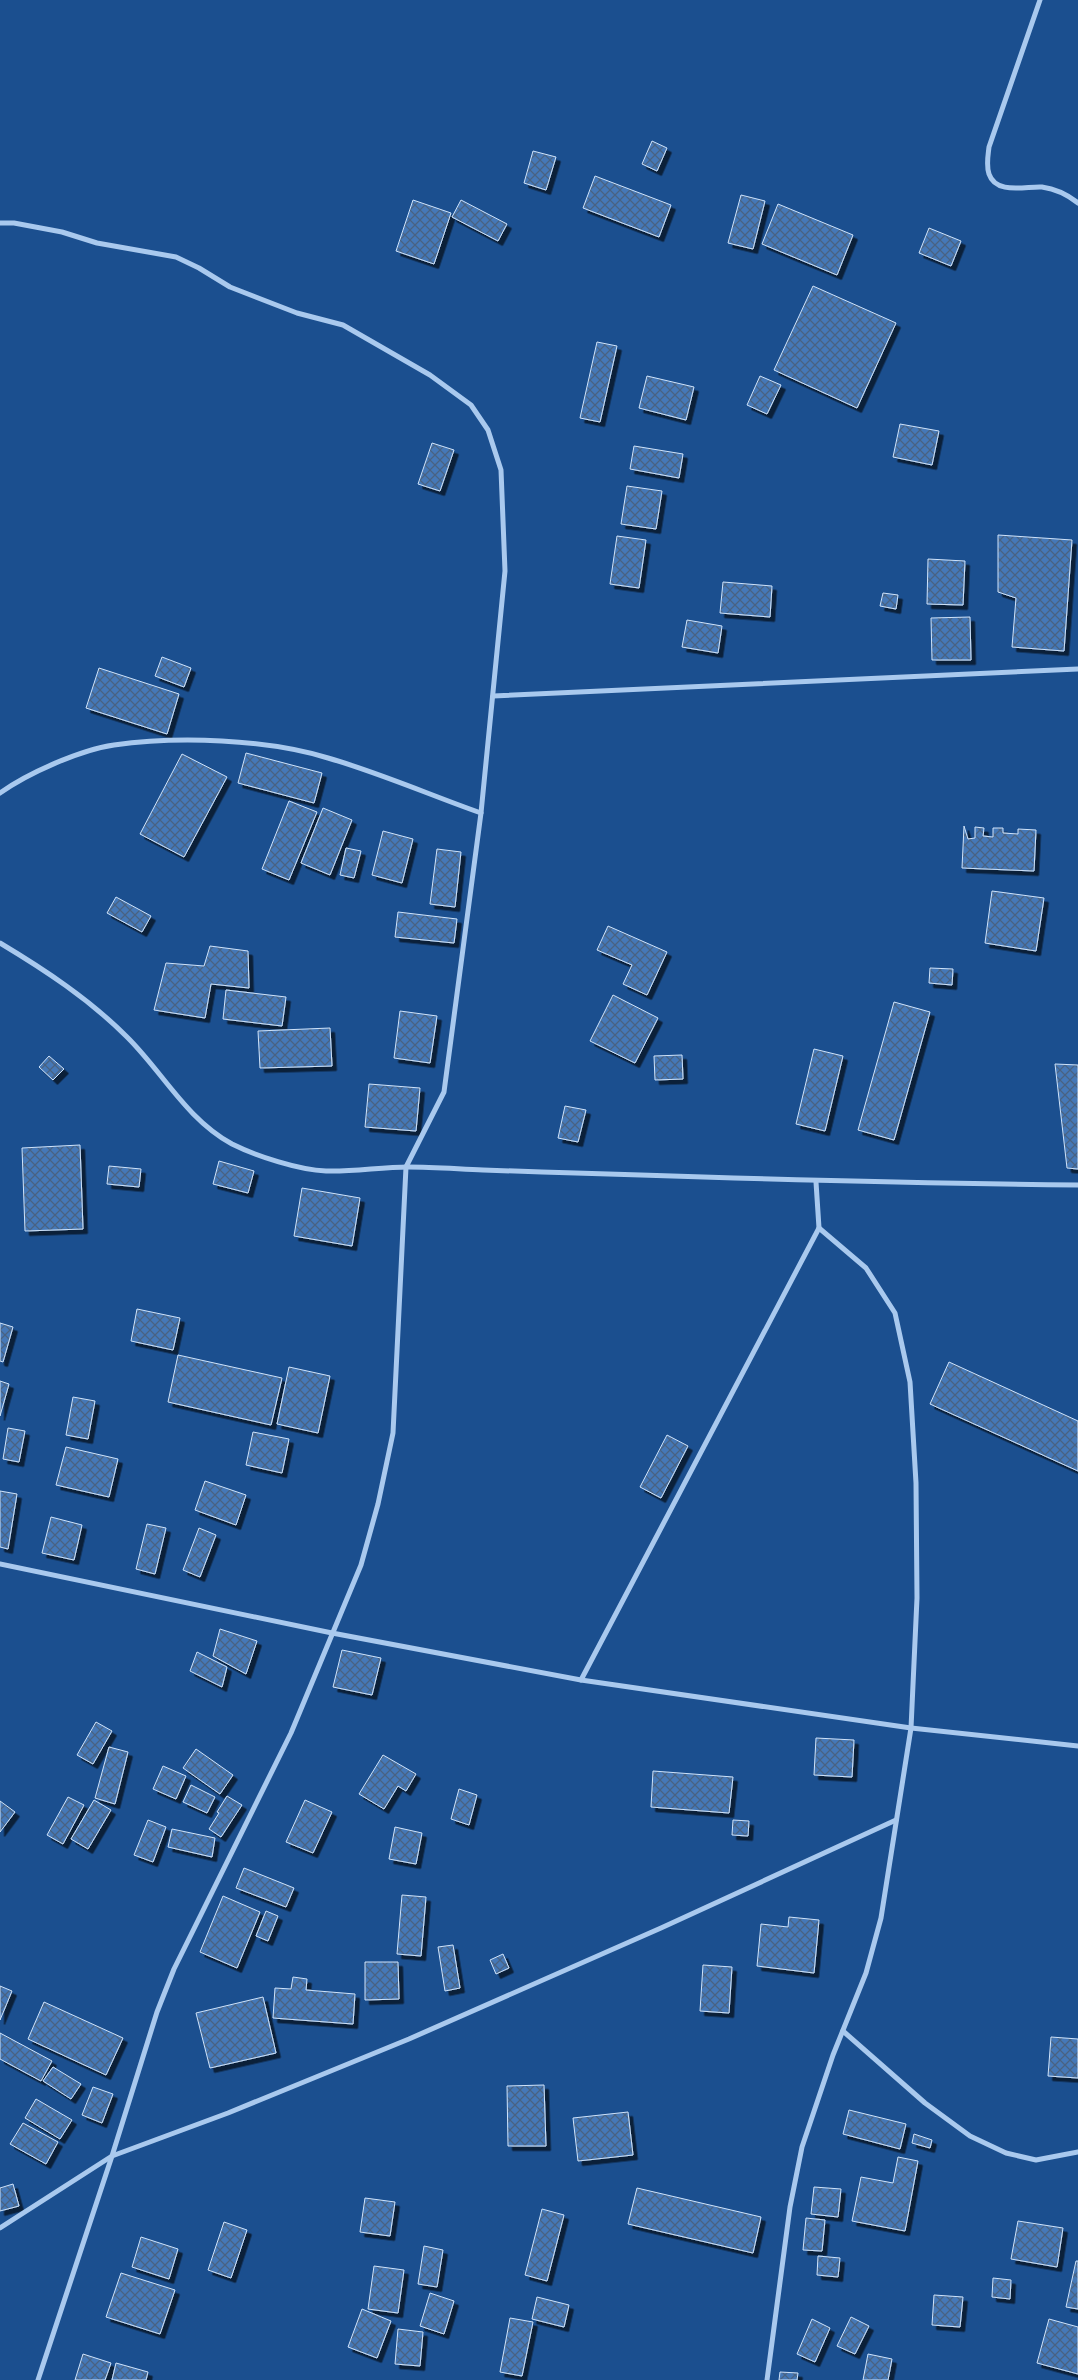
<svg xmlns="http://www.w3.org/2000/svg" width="1078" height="2380" font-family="'DM Sans',sans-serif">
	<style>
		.building { fill: url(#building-cross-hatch); stroke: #cfe3fa; filter: url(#shadow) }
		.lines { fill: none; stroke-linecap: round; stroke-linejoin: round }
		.street { stroke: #a9c9ee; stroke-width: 5 }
	</style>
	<defs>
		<pattern id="building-cross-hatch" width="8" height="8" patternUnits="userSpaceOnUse" patternTransform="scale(1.25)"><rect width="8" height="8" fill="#4478b7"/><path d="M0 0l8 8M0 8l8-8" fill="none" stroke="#486282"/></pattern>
		<filter id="shadow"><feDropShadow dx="4.5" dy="4.5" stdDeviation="0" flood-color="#0009"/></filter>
	</defs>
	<rect width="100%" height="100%" fill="#1b4f8f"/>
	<g class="building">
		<path d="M652 141 667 148 657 171 642 164Z"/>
		<path d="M533 151 556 157 546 190 524 183Z"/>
		<path d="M595 176 671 205 659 237 583 208Z"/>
		<path d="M741 195 765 201 753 249 728 243Z"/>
		<path d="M413 200 451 213 434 264 396 251Z"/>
		<path d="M461 200 507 224 498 241 452 217Z"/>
		<path d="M778 204 853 235 837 275 762 244Z"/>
		<path d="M929 228 961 241 951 266 919 253Z"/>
		<path d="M813 286 896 323 857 408 774 370Z"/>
		<path d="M597 342 617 346 600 422 580 418Z"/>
		<path d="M647 376 694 387 686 420 639 408Z"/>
		<path d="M760 376 781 385 767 414 747 405Z"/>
		<path d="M900 424 939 431 932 465 893 457Z"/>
		<path d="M432 443 454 450 440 491 418 484Z"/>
		<path d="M634 446 683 454 679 478 630 469Z"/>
		<path d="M627 486 662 491 656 529 621 524Z"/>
		<path d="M998 535 1072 540 1064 651 1012 647 1016 598 998 592Z"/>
		<path d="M617 536 646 540 639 588 610 584Z"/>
		<path d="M928 559 965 561 963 605 927 604Z"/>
		<path d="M723 582 772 586 770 617 720 613Z"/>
		<path d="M883 593 898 595 896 609 880 606Z"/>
		<path d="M970 617 971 660H932L931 618Z"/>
		<path d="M687 620 722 626 718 653 682 647Z"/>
		<path d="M162 657 191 668 184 687 155 676Z"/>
		<path d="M99 668 179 694 167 734 86 708Z"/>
		<path d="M246 753 322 773 314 803 238 783Z"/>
		<path d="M182 754 227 777 184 857 140 834Z"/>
		<path d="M289 801 317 812 289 880 262 869Z"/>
		<path d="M323 808 352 820 330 875 301 863Z"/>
		<path d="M964 826 968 839 975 838V827L984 828 983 836 993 837V828H1003V833L1018 834V829L1036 830 1034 871 962 868Z"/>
		<path d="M383 831 413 839 402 883 372 875Z"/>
		<path d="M346 848 361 851 354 878 340 875Z"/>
		<path d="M437 849 461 852 455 907 430 904Z"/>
		<path d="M992 891 1044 898 1036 951 985 943Z"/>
		<path d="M116 897 151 916 142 932 107 913Z"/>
		<path d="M398 912 457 919 454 943 395 937Z"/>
		<path d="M608 926 667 952 647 995 623 984 632 965 597 950Z"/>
		<path d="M210 946 248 951 249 988 211 984 205 1018 154 1010 166 963 204 966Z"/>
		<path d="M930 968 953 969 952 985 929 983Z"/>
		<path d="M226 990 286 997 282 1026 223 1019Z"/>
		<path d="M613 995 658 1018 635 1063 590 1041Z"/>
		<path d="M894 1002 930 1012 894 1140 858 1130Z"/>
		<path d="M400 1011 437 1016 430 1063 394 1058Z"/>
		<path d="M330 1028 332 1066 260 1068 258 1031Z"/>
		<path d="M814 1049 843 1056 825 1131 796 1124Z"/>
		<path d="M682 1055 683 1079 655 1080 654 1056Z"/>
		<path d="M49 1056 64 1069 53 1080 39 1067Z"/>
		<path d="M1055 1064 1078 1065V1169L1067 1168Z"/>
		<path d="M369 1084 420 1088 416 1131 365 1127Z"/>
		<path d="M565 1106 586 1110 578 1142 558 1138Z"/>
		<path d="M80 1145 83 1229 25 1231 22 1148Z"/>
		<path d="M219 1161 254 1171 248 1193 213 1184Z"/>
		<path d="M109 1166 141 1169 139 1187 107 1184Z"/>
		<path d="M302 1188 360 1198 352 1246 294 1236Z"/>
		<path d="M137 1309 180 1318 173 1350 131 1341Z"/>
		<path d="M0 1323 13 1327 3 1362 0 1361Z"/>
		<path d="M178 1355 282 1378 271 1425 168 1402Z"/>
		<path d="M949 1362 1078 1421V1471L930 1404Z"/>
		<path d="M289 1367 330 1376 318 1433 277 1424Z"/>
		<path d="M0 1381 9 1384 0 1416Z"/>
		<path d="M73 1397 95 1401 88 1439 66 1435Z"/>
		<path d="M8 1428 25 1431 19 1462 3 1459Z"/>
		<path d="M253 1432 289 1439 282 1473 246 1465Z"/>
		<path d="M667 1435 688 1446 661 1498 640 1487Z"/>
		<path d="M66 1447 118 1459 109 1497 56 1485Z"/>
		<path d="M205 1481 246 1495 236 1525 195 1510Z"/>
		<path d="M0 1491 17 1494 8 1549 0 1547Z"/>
		<path d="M51 1517 82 1525 74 1560 42 1553Z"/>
		<path d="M147 1524 166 1528 155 1574 136 1569Z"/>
		<path d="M199 1528 216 1535 200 1577 183 1570Z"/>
		<path d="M220 1629 257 1641 246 1674 213 1656Z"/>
		<path d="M342 1650 381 1658 372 1695 333 1687Z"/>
		<path d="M197 1652 227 1667 222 1687 190 1671Z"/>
		<path d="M96 1722 112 1731 93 1764 77 1755Z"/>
		<path d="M816 1738 854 1740 852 1777 814 1775Z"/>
		<path d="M109 1747 128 1752 115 1804 95 1798Z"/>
		<path d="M196 1749 233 1775 220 1794 183 1768Z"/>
		<path d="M383 1755 416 1774 406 1791 398 1786 384 1809 359 1794Z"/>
		<path d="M163 1766 186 1776 176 1799 153 1789Z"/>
		<path d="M653 1771 733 1777 729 1813 651 1807Z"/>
		<path d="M191 1785 215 1797 207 1813 183 1802Z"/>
		<path d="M459 1789 477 1795 469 1825 451 1819Z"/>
		<path d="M227 1796 242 1805 221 1837 209 1829 219 1813 217 1812Z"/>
		<path d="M68 1797 84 1805 63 1844 47 1835Z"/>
		<path d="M94 1800 111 1810 88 1849 71 1839Z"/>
		<path d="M305 1800 332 1812 313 1853 286 1842Z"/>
		<path d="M0 1801 15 1812 0 1832Z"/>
		<path d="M148 1820 166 1827 153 1862 134 1855Z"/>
		<path d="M733 1820 749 1821 748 1836 732 1835Z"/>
		<path d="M395 1827 422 1833 416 1864 389 1859Z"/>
		<path d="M172 1829 215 1838 212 1857 168 1847Z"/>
		<path d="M244 1868 294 1888 286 1907 236 1888Z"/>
		<path d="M402 1895 426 1897 421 1956 397 1954Z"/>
		<path d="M223 1896 260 1912 237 1968 200 1952Z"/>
		<path d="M266 1911 278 1916 268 1941 256 1936Z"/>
		<path d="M789 1917 819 1920 814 1973 757 1966 761 1924 788 1927Z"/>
		<path d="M453 1945 460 1988 445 1991 438 1947Z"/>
		<path d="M503 1954 509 1968 496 1974 490 1960Z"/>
		<path d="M365 1962H398L399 1999 365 2000Z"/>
		<path d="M703 1965 732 1967 729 2013 700 2011Z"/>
		<path d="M293 1977 307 1979 306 1990 355 1994 353 2024 273 2018 275 1988 291 1989Z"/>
		<path d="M0 1986 12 1991 0 2020Z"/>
		<path d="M263 1997 276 2053 210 2068 196 2013Z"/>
		<path d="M44 2002 123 2038 106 2075 28 2039Z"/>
		<path d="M0 2033 52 2061 41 2081 0 2059Z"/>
		<path d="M1051 2037 1078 2039V2078L1048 2076Z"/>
		<path d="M53 2067 81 2084 71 2099 43 2081Z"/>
		<path d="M544 2085 546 2146H508L507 2086Z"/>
		<path d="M93 2087 113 2094 102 2123 82 2115Z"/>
		<path d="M36 2099 72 2120 60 2139 25 2118Z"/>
		<path d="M849 2110 906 2124 900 2149 843 2134Z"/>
		<path d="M628 2112 633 2155 578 2161 573 2118Z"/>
		<path d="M23 2123 58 2142 46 2164 10 2144Z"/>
		<path d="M914 2134 932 2140 930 2148 912 2143Z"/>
		<path d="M898 2157 918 2161 905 2231 852 2221 861 2177 893 2183Z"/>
		<path d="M13 2184 19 2206 0 2211V2188Z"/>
		<path d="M814 2187 841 2189 838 2217 811 2214Z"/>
		<path d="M637 2188 761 2217 753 2253 628 2224Z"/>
		<path d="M365 2198 395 2202 390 2236 360 2232Z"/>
		<path d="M542 2209 564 2215 547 2281 525 2275Z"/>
		<path d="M806 2218 825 2220 822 2251 803 2250Z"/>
		<path d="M1018 2221 1063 2228 1057 2267 1011 2259Z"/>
		<path d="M224 2222 247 2230 231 2278 208 2270Z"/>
		<path d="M141 2237 178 2249 169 2279 132 2267Z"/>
		<path d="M424 2246 443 2250 437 2287 418 2284Z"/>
		<path d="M818 2256 840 2258 838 2277 817 2275Z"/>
		<path d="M1076 2261H1078V2309L1066 2307Z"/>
		<path d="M374 2266 404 2270 398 2313 368 2309Z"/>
		<path d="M121 2273 175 2290 160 2334 106 2317Z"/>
		<path d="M993 2278 1011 2280 1010 2299 992 2297Z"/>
		<path d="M430 2293 454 2301 444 2334 420 2326Z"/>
		<path d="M934 2295 963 2297 960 2327 932 2325Z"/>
		<path d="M537 2297 569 2305 564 2327 532 2319Z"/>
		<path d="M362 2309 391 2321 377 2358 348 2347Z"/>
		<path d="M851 2317 869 2326 855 2354 837 2346Z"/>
		<path d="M510 2318 533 2322 522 2376 500 2372Z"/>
		<path d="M812 2319 830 2328 815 2362 797 2354Z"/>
		<path d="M1049 2319 1078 2327V2374L1037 2363Z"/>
		<path d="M398 2329 423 2332 420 2366 395 2364Z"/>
		<path d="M83 2354 111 2363 105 2380H75Z"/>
		<path d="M868 2354 892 2359 888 2380H863Z"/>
		<path d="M116 2363 148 2372 146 2380H112Z"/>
		<path d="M780 2372 798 2373 797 2380H779Z"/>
	</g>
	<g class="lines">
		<g class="street">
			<path d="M1040 0 989 147C988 156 986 165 989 174 996 195 1026 186 1042 187 1056 189 1068 195 1078 203"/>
			<path d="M0 223H14L62 232 97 243 176 257 199 268 230 287 297 313 343 325 430 375 471 405 488 430 501 470 505 571 481 813 444 1092 406 1167 393 1433 378 1504 361 1565 291 1733 174 1969 157 2012 112 2156 38 2380"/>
			<path d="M493 696 1078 669"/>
			<path d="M0 793C28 773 80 750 114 745 178 736 266 739 328 758 380 773 430 795 481 813"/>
			<path d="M0 943C45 970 89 999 126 1036 162 1071 186 1119 232 1144 256 1156 299 1170 326 1171 353 1172 381 1167 408 1167 433 1167 458 1169 483 1170 682 1177 880 1183 1078 1185"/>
			<path d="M0 1564 332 1633 581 1680 911 1728 1078 1746"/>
			<path d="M581 1680 819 1228 816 1182"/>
			<path d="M843 2031 925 2103 970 2136 1006 2153 1036 2160 1078 2152"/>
			<path d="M0 2228 112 2156 228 2113 409 2039 661 1928 896 1820"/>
			<path d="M767 2380 790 2207 802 2147 833 2055 866 1973 881 1918 911 1728 917 1598 916 1483 910 1382 895 1313 866 1268 819 1228"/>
		</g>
	</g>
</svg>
